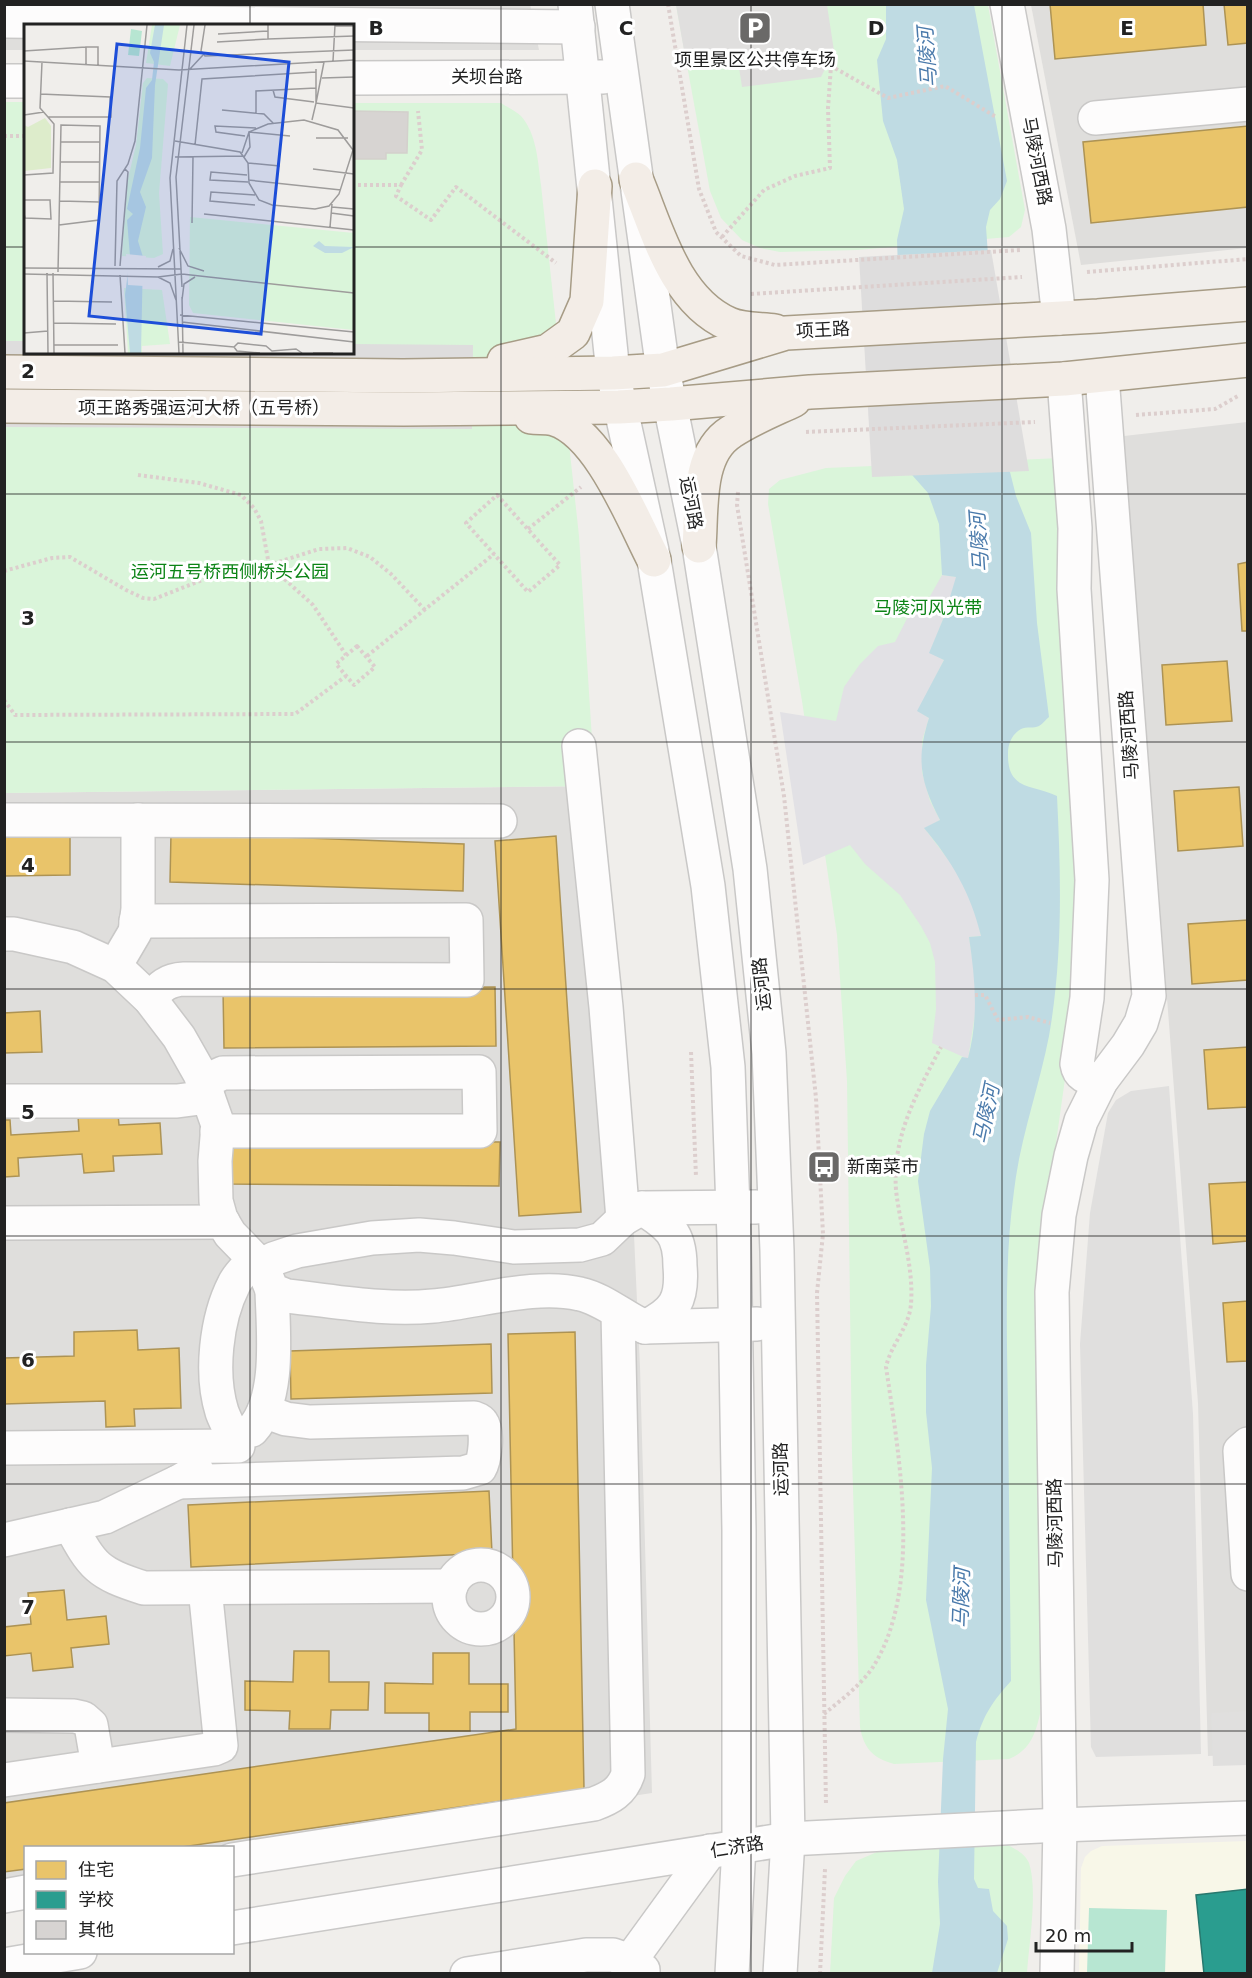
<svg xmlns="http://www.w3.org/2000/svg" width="1252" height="1978" font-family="'DejaVu Sans','Noto Sans SC',sans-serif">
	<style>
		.residential { fill: #dfdedc }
		.education { fill: #f8f7e8 }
		.park { fill: #daf5da }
		.pitch { fill: #b7e6d2 }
		.parking { fill: #e0dfde }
		.plaza { fill: #e2e1e5 }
		.water { fill: #bfdbe3 }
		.pier { fill: #dedddd }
		.homes { fill: #e9c46a; stroke: #ad9354; stroke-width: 1.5 }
		.schools { fill: #2a9d8f; stroke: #28786e; stroke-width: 1.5 }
		.building { fill: #d7d4d2; stroke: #d3d0cc; stroke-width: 1.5 }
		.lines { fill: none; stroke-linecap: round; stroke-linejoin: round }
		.minor-casing { stroke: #c9c8c7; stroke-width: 36 }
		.major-casing { stroke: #a79c86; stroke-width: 36 }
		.path { stroke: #dccecd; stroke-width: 4; stroke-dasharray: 3 3; stroke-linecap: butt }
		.minor { stroke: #fdfcfc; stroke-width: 33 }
		.major { stroke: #f3ede7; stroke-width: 33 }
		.grid { fill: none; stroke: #222; stroke-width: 1.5; stroke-opacity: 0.55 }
		.labels { text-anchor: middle; stroke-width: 6; stroke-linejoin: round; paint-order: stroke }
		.poi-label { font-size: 18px; fill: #222; stroke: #fff }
		.street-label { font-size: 18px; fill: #222; stroke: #fff }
		.park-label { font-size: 18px; fill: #0c8416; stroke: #fff }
		.water-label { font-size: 20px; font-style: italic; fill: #4a7aab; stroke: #fff }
		.inset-road { fill: none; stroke: #9e9c9b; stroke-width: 1.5 }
		.view { fill: #1d4ed8; fill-opacity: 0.15; stroke: #1d4ed8; stroke-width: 3 }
		.inset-edge { fill: none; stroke: #222; stroke-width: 3 }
		.grid-label { font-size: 20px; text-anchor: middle; font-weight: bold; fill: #222; stroke: #fff; stroke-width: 6; stroke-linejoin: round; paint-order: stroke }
	</style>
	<rect width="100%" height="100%" fill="#f0eeeb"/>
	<g class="residential">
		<path d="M530 4 539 50H353L352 26H26L25 50H5V5Z"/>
		<path d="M1031 5H1247V248L1081 265Z"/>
		<path d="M1247 422V1754L1208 1756 1198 1403 1124 436Z"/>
		<path d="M595 786 632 1191 640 1367 652 1793 233 1856 232 1848H26L25 1886 5 1889V793Z"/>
	</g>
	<path class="education" d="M1247 1841V1973L1079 1974 1081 1868 1085 1857 1091 1851 1102 1846Z"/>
	<g class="park">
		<path d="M676 5H988L1025 210 1021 227 1009 237 857 250 780 252 760 248 742 240 721 218 710 191Z"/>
		<path d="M4 102H25L26 352H352L353 103H501C507 107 516 111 521 116 537 134 538 163 541 185L579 536 595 786 5 793Z"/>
		<path d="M1060 458 1082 876 1078 987 1039 1263 1035 1346 1041 1563 1040 1714C1035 1735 1030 1750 1009 1759L894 1764C873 1758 864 1749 860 1727L852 1455 847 1081 837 935 802 701 768 504 769 489 780 480 826 468Z"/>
		<path d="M1008 1845C1017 1850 1025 1854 1029 1863 1038 1890 1029 1944 1027 1973L830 1974 834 1898 845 1876 856 1861 877 1852Z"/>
	</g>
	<path class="pitch" d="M1089 1908 1167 1910 1165 1973H1087Z"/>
	<g class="parking">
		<path d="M676 5H827L834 51 821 77 742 87 738 61 687 67Z"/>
		<path d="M1169 1086 1193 1414 1201 1754 1096 1757 1091 1747 1080 1344 1090 1213 1108 1113 1116 1100 1131 1091Z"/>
		<path d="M1247 1711V1765L1213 1766 1211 1713Z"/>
	</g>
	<path class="plaza" d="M942 575 957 577 944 617 930 652 944 660 918 711 929 718 922 741V772L930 801 940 820 925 829 959 874 975 910 981 936 969 937 975 975V1014L968 1059 932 1043 936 1009 935 962 930 943 921 926 900 895 865 864 850 845 803 865 780 712 836 721 844 687 860 664 878 646 895 642 918 597 929 598Z"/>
	<path class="water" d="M886 5H974L1007 181 1000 199 990 210 986 227 1003 462 1010 472 1016 496 1031 533 1037 623 1049 717C1046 719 1043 724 1039 726 1034 729 1026 726 1021 729 1012 734 1008 744 1008 753 1007 791 1032 784 1057 796 1061 876 1063 957 1049 1036 1039 1088 1020 1138 1014 1191 1004 1263 1007 1337 1008 1409 1009 1499 1010 1590 1011 1681 993 1701 983 1715 976 1742L974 1879 978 1888 989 1889 993 1911 1007 1926 1008 1939 997 1973H932L940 1924 938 1882 943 1759 948 1709 926 1600 932 1468 926 1412V1365L931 1306 930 1268 918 1181 924 1134 930 1111 962 1057 968 1058C979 1018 975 978 969 937L981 936C971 894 952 861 924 828L940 820C920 781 916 759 929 718L917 711 944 660 929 653 944 617 956 577 942 575 939 524 928 493 905 467 897 240 904 209 897 160 883 121 877 60 886 39Z"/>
	<g class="pier">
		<path d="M991 250 1029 471 872 477 859 257Z"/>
		<path d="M5 341H25L26 352H352L353 344 473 345 472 429 5 427Z"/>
	</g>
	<g class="homes">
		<path d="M1050 4H1203L1206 45 1055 59Z"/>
		<path d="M1224 4H1248V43L1228 45Z"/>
		<path d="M1248 126V207L1091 223 1083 142Z"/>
		<path d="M1248 562V631H1242L1238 564Z"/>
		<path d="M1227 661 1232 721 1166 725 1162 665Z"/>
		<path d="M1239 787 1243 846 1178 851 1174 791Z"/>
		<path d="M70 833V875L4 876V834Z"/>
		<path d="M171 833 464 844 463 891 170 882Z"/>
		<path d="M556 836 581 1212 519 1216 495 841Z"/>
		<path d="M1248 920V980L1192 984 1188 924Z"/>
		<path d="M495 987 496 1046 224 1048 223 989Z"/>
		<path d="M40 1011 42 1052 4 1053V1013Z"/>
		<path d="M1248 1047V1107L1208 1109 1204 1050Z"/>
		<path d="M118 1114 119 1125 160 1123 162 1154 113 1156 114 1171 84 1173 82 1154 18 1158 19 1176 4 1177V1120H10L11 1135 79 1131 78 1116Z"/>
		<path d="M232 1140 500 1142 499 1186 232 1184Z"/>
		<path d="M1248 1182V1241L1213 1244 1209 1184Z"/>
		<path d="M1248 1301V1361L1227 1362 1223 1303Z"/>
		<path d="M137 1330 138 1350 179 1348 181 1408 134 1409 135 1426 106 1427 105 1401 4 1404V1358L74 1356V1332Z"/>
		<path d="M575 1332 584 1789 175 1848H26V1869L4 1872V1803L516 1729 508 1334Z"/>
		<path d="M491 1344 492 1393 291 1399 290 1351Z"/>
		<path d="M489 1491 492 1553 191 1567 188 1505Z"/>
		<path d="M64 1590 67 1620 106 1616 109 1644 71 1648 73 1667 33 1671 31 1653 4 1656V1627L31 1624 28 1593Z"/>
		<path d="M294 1651H329V1682H369L368 1710H331L330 1729H289L290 1711 245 1710V1681L293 1682Z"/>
		<path d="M433 1653H469V1684H508V1712H470V1731H429V1713H385V1683L433 1684Z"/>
	</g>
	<path class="schools" d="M1248 1889V1974H1204L1196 1895Z"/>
	<path class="building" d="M352 111 408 112 407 153H386V159H352Z"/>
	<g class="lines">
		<defs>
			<g id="minor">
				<path d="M575 4 613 373 654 560 708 886 728 1067 734 1238 739 1531V1846L732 1974"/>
				<path d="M612 4 663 370 699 546 750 869 769 1053 777 1251 788 1839 780 1974"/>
				<path d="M1007 4 1049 229 1059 318"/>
				<path d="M4 21 578 27"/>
				<path d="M352 78 603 77"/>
				<path d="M4 81H26"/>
				<path d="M1095 118 1248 104"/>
				<path d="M1064 379 1075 528 1074 589 1092 880 1087 998 1077 1064C1079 1078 1090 1078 1101 1081"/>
				<path d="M579 746 606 1007 623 1219"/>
				<path d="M4 820 500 821"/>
				<path d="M136 921 466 920 467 980 184 979C167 980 161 986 150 999"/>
				<path d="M4 934H14L73 947 115 966 150 999 179 1037 200 1074 218 1125 215 1161 216 1201 221 1219 230 1234 263 1268"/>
				<path d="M115 966 135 932 138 909V820"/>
				<path d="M203 1082 223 1073 479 1072 480 1131H217"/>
				<path d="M4 1101H177L208 1097"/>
				<path d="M756 1207 642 1208 623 1219 602 1239 580 1245 514 1247 454 1238 419 1235 372 1238 297 1251 273 1259 263 1268 272 1290 287 1296C335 1301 385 1311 433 1306 478 1302 536 1283 580 1294 603 1299 623 1317 645 1327L757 1324"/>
				<path d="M642 1208C652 1215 663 1221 671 1231 678 1240 680 1254 680 1266 683 1300 675 1312 645 1327"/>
				<path d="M4 1223 223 1222"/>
				<path d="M252 1430C281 1398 273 1331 272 1290"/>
				<path d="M1248 1444 1240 1451 1248 1574"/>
				<path d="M4 1448 238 1446C233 1435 226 1423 222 1412 210 1374 216 1319 234 1284 238 1275 248 1267 254 1259"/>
				<path d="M178 1482 463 1473 480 1468C485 1460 488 1431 482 1423 481 1421 477 1419 474 1418L310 1422 286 1419 264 1411"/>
				<path d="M70 1525C93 1567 97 1573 144 1588L451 1586"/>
				<path d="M4 1540 105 1517 178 1482 197 1471"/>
				<circle cx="481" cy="1597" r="32"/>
				<path d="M4 1715 74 1716 83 1718 91 1725 98 1766"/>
				<path d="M4 1780 214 1749 221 1746 205 1588"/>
				<path d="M232 1860 594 1804C610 1798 622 1792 628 1774L618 1313"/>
				<path d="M4 1896 26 1892"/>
				<path d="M232 1928 788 1839 1060 1825 1248 1818"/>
				<path d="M630 1961 710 1851"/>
				<path d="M4 1965 80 1952"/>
				<path d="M467 1974 586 1955H613L630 1961 643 1970V1974"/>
				<path d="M1057 1974 1060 1825 1052 1292 1059 1215 1071 1156 1081 1121 1101 1081 1128 1045 1141 1023 1149 996 1102 376"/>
			</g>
			<g id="major">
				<path d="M636 179C657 229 674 300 729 324 742 330 761 329 775 331"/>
				<path d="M504 361 548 351 573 333 587 301 595 186"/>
				<path d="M4 372 403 376 613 373 663 370 786 333 1098 316 1248 304"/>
				<path d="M4 406 404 409 619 407 671 404 810 392 1064 379 1248 360"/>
				<path d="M531 417C538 418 547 417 554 419 600 433 633 520 654 560"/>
				<path d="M699 546C702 510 696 454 731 432 750 419 773 410 794 400"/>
			</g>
		</defs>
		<use href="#minor" class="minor-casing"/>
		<use href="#major" class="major-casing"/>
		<g class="path">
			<path d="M668 4 699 189 716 232 741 256 775 265 1020 250"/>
			<path d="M4 136H26"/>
			<path d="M352 185H401L396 196 431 220 456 187 556 263"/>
			<path d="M401 185 422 150 418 111"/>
			<path d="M722 237 764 190 795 176 830 168 828 108 831 66 888 98 945 86 996 117"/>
			<path d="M1087 272 1248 259"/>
			<path d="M751 294 1022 277"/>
			<path d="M1136 415 1215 409 1238 396"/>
			<path d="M806 432 1035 422"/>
			<path d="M138 475 199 483 241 495 254 508 261 521 269 565 313 605 346 655"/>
			<path d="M738 492 737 505 784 796 816 1098 823 1234 817 1293 826 1805"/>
			<path d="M497 495 560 565 528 592 466 523Z"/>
			<path d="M528 529 581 487"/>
			<path d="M4 571 52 558 70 557 126 590 143 598 154 599 215 575 247 567 269 565 319 549 347 548 370 557 391 574 425 610"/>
			<path d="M357 646 375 667 354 685 336 664Z"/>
			<path d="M367 656 494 554"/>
			<path d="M4 700 15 715 295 714 346 676"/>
			<path d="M975 995H985L998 1020 1028 1017 1050 1023"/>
			<path d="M691 1052 696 1177"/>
			<path d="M824 1714C841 1700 861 1685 873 1667 923 1588 899 1455 886 1367 891 1344 909 1328 911 1304 914 1266 900 1227 896 1190 892 1136 917 1093 941 1047"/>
			<path d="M820 1974 825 1869"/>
		</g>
		<use href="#minor" class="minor"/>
		<use href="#major" class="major"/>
	</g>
	<path class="grid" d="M250 4V26M501 4V1974M751 4V1974M1002 4V1974M4 247H26M352 247H1248M250 352V1974M4 494H1248M4 742H1248M4 989H1248M4 1236H1248M4 1484H1248M4 1731H1248"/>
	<defs>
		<symbol id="parking-square" viewBox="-11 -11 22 22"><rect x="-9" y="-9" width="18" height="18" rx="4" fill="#6a6968" stroke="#fff"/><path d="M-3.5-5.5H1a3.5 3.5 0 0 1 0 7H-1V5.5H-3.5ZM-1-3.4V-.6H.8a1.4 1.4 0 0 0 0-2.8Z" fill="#fff"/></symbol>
		<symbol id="bus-square" viewBox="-11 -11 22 22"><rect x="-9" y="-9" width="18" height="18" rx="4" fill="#6a6968" stroke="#fff"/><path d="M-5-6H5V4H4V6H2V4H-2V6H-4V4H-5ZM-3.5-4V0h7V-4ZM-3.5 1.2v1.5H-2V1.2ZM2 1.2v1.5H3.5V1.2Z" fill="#fff"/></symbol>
	</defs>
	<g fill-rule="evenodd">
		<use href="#parking-square" x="736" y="9" width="38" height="38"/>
		<use href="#bus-square" x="805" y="1148" width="38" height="38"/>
	</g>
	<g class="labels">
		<g class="poi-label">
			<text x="755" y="66">项里景区公共停车场</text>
			<text x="847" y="1173" text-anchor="start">新南菜市</text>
		</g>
		<g class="street-label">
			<text x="487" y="83">关坝台路</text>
			<text transform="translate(1037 161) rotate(79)" y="6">马陵河西路</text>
			<text transform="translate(823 330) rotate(-3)" y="6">项王路</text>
			<text x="204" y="414">项王路秀强运河大桥（五号桥）</text>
			<text transform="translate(691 503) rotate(79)" y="6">运河路</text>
			<text transform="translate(1129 735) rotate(-94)" y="6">马陵河西路</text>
			<text transform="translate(762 984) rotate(-96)" y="6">运河路</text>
			<text transform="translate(781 1469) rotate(-91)" y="6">运河路</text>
			<text transform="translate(1055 1523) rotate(-91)" y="6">马陵河西路</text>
			<text transform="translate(737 1847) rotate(-9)" y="6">仁济路</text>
		</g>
		<g class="park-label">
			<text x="230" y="578">运河五号桥西侧桥头公园</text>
			<text x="928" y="614">马陵河风光带</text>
		</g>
		<g class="water-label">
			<text transform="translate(927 57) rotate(-94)" y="7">马陵河</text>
			<text transform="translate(979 542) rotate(-94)" y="7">马陵河</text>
			<text transform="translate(986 1114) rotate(-78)" y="7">马陵河</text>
			<text transform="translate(961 1598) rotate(-88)" y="7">马陵河</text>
		</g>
	</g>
	<g transform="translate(24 24)">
		<rect width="330" height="330" fill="#f0eeeb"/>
		<path d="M21 94 27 102V144L0 147V101L4 103Z" fill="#ddeccb"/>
		<path d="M128 1H156L146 42 122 39ZM123 54 139 55 144 60 135 169 139 230 130 234 98 232 103 159 112 121 119 59ZM166 193 330 209V306L169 289 165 281ZM100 264 138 266 146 320 118 322V329H104Z" fill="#daf5da"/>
		<path d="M107 5 118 7 115 32 104 31Z" fill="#b7e6d2"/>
		<path d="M131 1H140L131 61 128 134 116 168 122 183 114 217 119 233 117 329H106L101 271 106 232 103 196 109 190 103 185 116 124 122 64 128 56 130 38 126 29ZM295 217 301 222 330 223 318 229H301L289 222Z" fill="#bfdbe3"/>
		<path d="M102 230 122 232 120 262 104 261Z" fill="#f0eeeb"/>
		<path class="inset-road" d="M181 1 177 27 181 32 330 26M244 1V15L330 12M311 2H330M194 10 244 7M193 18 244 15M0 27 62 23M0 37 155 46 330 36M309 37 311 1M62 41V23H74V41M166 45 179 31M292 45V79L300 38M298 54 330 53M249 66 251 73 290 78M16 70 86 73 87 93H24L16 84 18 38M198 86 240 90 249 99M232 89V67L292 64M0 91 20 88M288 96 292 79 330 84M221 112 192 108 191 102 232 104M292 114H324M151 117 216 128 219 132 151 133M37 118H76M171 121 178 55 292 48M218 129 225 108 244 100 280 96 314 106 329 126 315 170 305 182 291 185 248 181 235 176 225 159 224 139 219 132M220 133 226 123 225 108 266 112M36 138H75M224 139 256 142M289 145 330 150M0 151 29 149 30 100 24 93M223 151 187 148 186 156 224 158M224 156 317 166M36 158H75M231 171 187 168 186 177 231 181M0 176H26L27 195 1 194 0 190M36 177 75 178M308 183 330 185M307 189 330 192M180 190 330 206M168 199 169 133M306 203 308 180M155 224 164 242 180 247M91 242 93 157 104 140 111 117 123 1M96 242 104 148 101 145M134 243 146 237 149 225M0 244 157 245M34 248 37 101 76 102 75 196 35 201M23 249 24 329M29 249 30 329M0 250 134 253 158 250 330 269M96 251 101 329M134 253 146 259 152 276M158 263 152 153 170 1M158 273 159 329M158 276 160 260 171 253M30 277 88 278M156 291 330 308M158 298 330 318M30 299 92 300M0 309 24 307M155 318 210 323 214 319 242 322 248 327 272 325 278 329M30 321H94M210 323 213 327 236 329M155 329 146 154 163 1M289 329H309"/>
		<path class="view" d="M93 20 265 38 237 310 65 292Z"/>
		<rect width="330" height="330" class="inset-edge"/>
	</g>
	<g class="grid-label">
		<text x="376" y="35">B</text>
		<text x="626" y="35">C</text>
		<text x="876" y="35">D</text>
		<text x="1127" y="35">E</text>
		<text x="28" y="378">2</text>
		<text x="28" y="625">3</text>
		<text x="28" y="872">4</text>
		<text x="28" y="1119">5</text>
		<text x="28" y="1367">6</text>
		<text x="28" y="1614">7</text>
	</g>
	<rect width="1252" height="1978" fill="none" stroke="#222222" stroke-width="12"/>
	<rect x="24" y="1846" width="210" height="108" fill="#ffffff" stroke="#a7a7a7" stroke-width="1.5"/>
	<rect x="36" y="1861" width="30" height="18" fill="#e9c46a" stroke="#a7a7a7" stroke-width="1.5"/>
	<text x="78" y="1876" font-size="18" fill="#222222">住宅</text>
	<rect x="36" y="1891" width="30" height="18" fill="#2a9d8f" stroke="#a7a7a7" stroke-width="1.5"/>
	<text x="78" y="1906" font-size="18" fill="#222222">学校</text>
	<rect x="36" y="1921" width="30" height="18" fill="#d7d4d2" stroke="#a7a7a7" stroke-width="1.5"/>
	<text x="78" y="1936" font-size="18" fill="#222222">其他</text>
	<path d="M1036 1942v9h96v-9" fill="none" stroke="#222222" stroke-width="3"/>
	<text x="1045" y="1942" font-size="18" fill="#222222" stroke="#ffffff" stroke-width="4.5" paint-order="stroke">20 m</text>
</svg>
